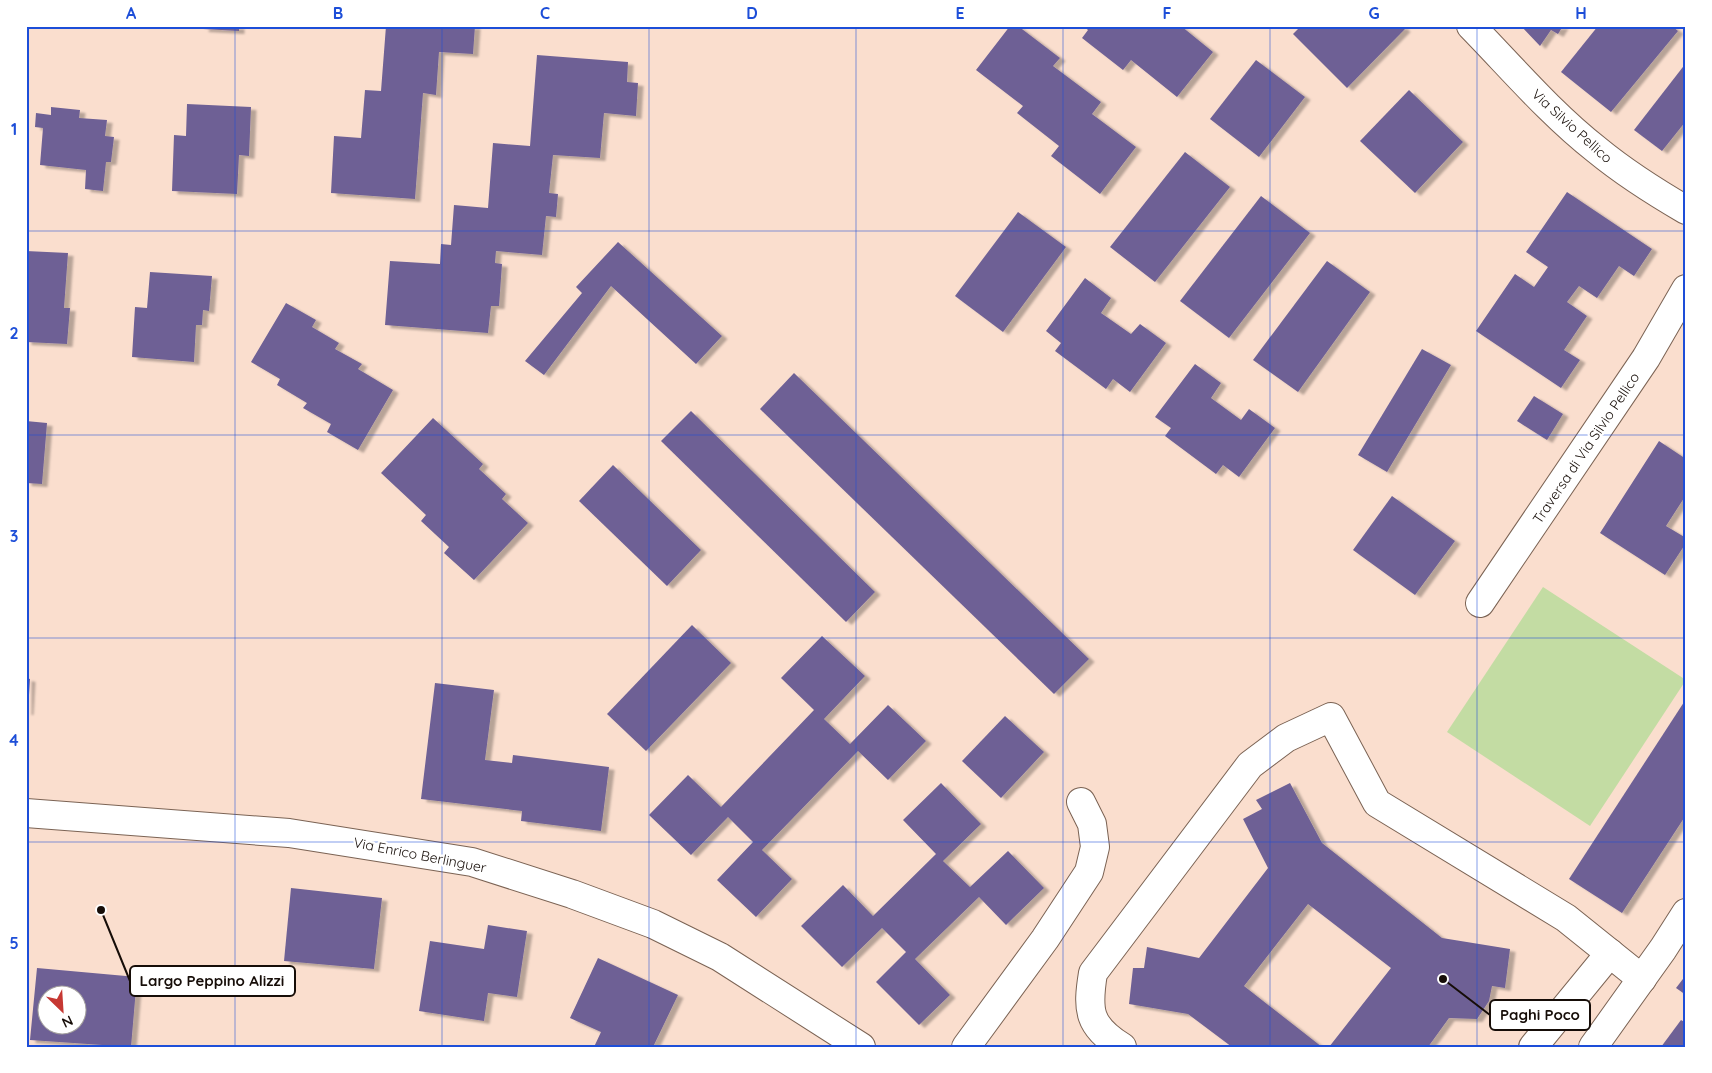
<svg xmlns="http://www.w3.org/2000/svg" width="1712" height="1073" font-family="Quicksand,sans-serif">
	<style>
		.green { fill: #c3dca3 }
		.building { fill: #6e6095; fill-rule: evenodd; filter: url(#shadow) }
		.lines { fill: none; stroke-linecap: round; stroke-linejoin: round }
		.minor-casing { stroke: #7b6354; stroke-width: 30 }
		.minor { stroke: #fff; stroke-width: 28 }
		.grid { fill: none; stroke: #1d4ed8; stroke-width: 1; stroke-opacity: 0.55 }
		.labels { text-anchor: middle; stroke-width: 4.5; stroke-linejoin: round; paint-order: stroke }
		.street-label { font-size: 14px; fill: #160d08; stroke: #fff }
		.leader { fill: none; stroke: #160d08; stroke-width: 2 }
		.callout-dot { fill: #160d08; stroke: #fff; stroke-width: 2 }
		.callout { fill: #fff; stroke: #160d08; stroke-width: 2 }
		.callout-label { font-size: 15px; text-anchor: middle; font-weight: bold; fill: #160d08 }
		.neatline { fill: none; stroke: #1d4ed8; stroke-width: 2 }
		.grid-label { font-size: 16px; text-anchor: middle; font-weight: bold; fill: #1d4ed8 }
	</style>
	<defs>
		<filter id="shadow"><feDropShadow dx="5.5" dy="3" stdDeviation="1" flood-color="#0004"/></filter>
	</defs>
	<rect width="100%" height="100%" fill="#fadece"/>
	<path class="green" d="M1543 587 1686 680 1590 826 1447 732Z"/>
	<g class="building">
		<path d="M204 26H239V31L203 29Z"/>
		<path d="M386 26H475L473 54 439 52 436 95 423 93 415 199 331 193 334 136 361 138 365 90 381 91Z"/>
		<path d="M1010 26H1018L1060 58 1053 66 1101 102 1092 114 1136 147 1100 194 1051 156 1059 146 1017 113 1023 106 976 70Z"/>
		<path d="M1083 26H1181L1213 52 1177 97 1131 60 1123 70 1082 38 1088 30Z"/>
		<path d="M1301 26H1402L1405 29 1347 88 1293 34Z"/>
		<path d="M1521 26H1563L1558 34 1551 30 1540 46Z"/>
		<path d="M1598 26H1672L1678 31 1611 112 1561 72Z"/>
		<path d="M537 55 628 62 627 82 638 83 636 116 604 113 600 158 553 155 549 193 558 194 556 217 546 216 542 255 496 251 495 263 502 264 499 306H491L488 333 385 325 390 261 440 264 441 244 451 245 454 205 488 208 493 143 530 146Z"/>
		<path d="M1256 60 1305 97 1259 157 1210 119Z"/>
		<path d="M1686 63V121L1662 151 1634 130Z"/>
		<path d="M1409 90 1463 142 1415 193 1360 141Z"/>
		<path d="M187 104 251 107 249 156 239 155 237 194 172 191 174 135 186 136Z"/>
		<path d="M51 107 80 110 79 118 107 120 105 136 114 137 111 162H106L103 191 85 189 86 170 40 165 43 128 35 127 36 113 51 115Z"/>
		<path d="M1185 152 1230 187 1155 282 1110 247Z"/>
		<path d="M1567 192 1652 249 1634 276 1619 266 1597 298 1579 286 1567 302 1587 316 1564 350 1580 360 1561 388 1476 331 1515 274 1534 287 1548 267 1526 252Z"/>
		<path d="M1261 196 1310 233 1229 338 1180 301Z"/>
		<path d="M1018 212 1066 247 1003 332 955 296Z"/>
		<path d="M618 242 722 336 696 364 611 286 544 375 525 361 582 293 576 287Z"/>
		<path d="M26 251 68 253 64 308H70L67 344 26 342Z"/>
		<path d="M1327 261 1370 292 1298 392 1253 360Z"/>
		<path d="M150 272 212 276 209 311 203 310 202 325H196L194 362 132 357 135 307 147 308Z"/>
		<path d="M1085 278 1111 298 1101 313 1131 334 1140 324 1166 343 1130 392 1113 379 1106 389 1055 351 1061 343 1046 331Z"/>
		<path d="M286 303 316 320 312 327 339 343 335 349 362 364 358 369 393 390 358 450 327 432 331 424 303 408 307 403 277 385 280 379 251 362Z"/>
		<path d="M1422 349 1451 365 1387 472 1358 455Z"/>
		<path d="M1195 364 1221 383 1211 398 1241 420 1249 409 1275 428 1239 477 1223 465 1216 474 1165 436 1171 428 1155 417Z"/>
		<path d="M794 373 1089 659 1054 694 760 409Z"/>
		<path d="M1534 396 1563 414 1547 440 1517 421Z"/>
		<path d="M691 411 875 592 846 622 661 441Z"/>
		<path d="M433 418 483 464 479 469 506 494 502 499 528 523 474 580 444 553 449 547 421 521 426 515 381 473Z"/>
		<path d="M26 421 47 423 42 484 26 483Z"/>
		<path d="M1659 441 1686 459V495L1666 526 1686 538V543L1665 575 1600 533Z"/>
		<path d="M613 465 701 550 667 586 579 501Z"/>
		<path d="M1392 496 1455 541 1415 595 1353 550Z"/>
		<path d="M692 625 731 663 646 751 607 714Z"/>
		<path d="M822 636 865 676 824 719 850 744 888 705 926 741 888 780 858 751 762 850 792 879 756 917 717 880 753 842 728 817 691 855 649 815 688 775 721 807 814 710 781 678Z"/>
		<path d="M26 678 30 679 28 712H26Z"/>
		<path d="M435 683 494 690 485 760 512 763 513 755 609 767 601 831 521 821 522 811 421 799Z"/>
		<path d="M1686 699V815L1622 913 1569 879Z"/>
		<path d="M1005 716 1044 752 1001 798 962 761Z"/>
		<path d="M941 783 981 824 943 861 970 887 1008 851 1044 888 1006 925 979 897 915 959 950 995 919 1025 876 982 906 952 882 928 842 967 801 926 843 885 873 916 936 854 903 820Z"/>
		<path d="M1290 783 1322 843 1442 938 1510 949 1505 988 1492 986 1489 1001 1477 1019 1449 1018 1428 1047H1329L1391 968 1308 904 1244 986 1322 1047H1232L1188 1014 1129 1004 1133 968H1144L1147 947 1199 958 1268 868 1243 819 1262 809 1256 800Z"/>
		<path d="M291 888 382 898 374 969 284 961Z"/>
		<path d="M488 925 527 931 517 997 488 993 484 1021 419 1011 430 941 484 949Z"/>
		<path d="M598 958 678 995 653 1047H594L601 1032 570 1018Z"/>
		<path d="M37 968 137 977 131 1047 30 1040ZM48 996H78V1026H48Z"/>
		<path d="M1686 975V995L1676 988Z"/>
		<path d="M1681 1020 1686 1023V1047H1661Z"/>
	</g>
	<g class="lines">
		<defs>
			<g id="minor">
				<path d="M1471 26C1512 68 1551 114 1597 150 1625 173 1655 192 1686 210"/>
				<path d="M1480 603 1646 358 1686 289"/>
				<path d="M26 813 289 833 472 862 572 894 653 924 720 957 861 1047"/>
				<path d="M966 1047 1045 939 1089 872 1095 847 1092 824 1081 802"/>
				<path d="M1122 1047C1088 1026 1087 1010 1093 973L1250 765 1286 738 1331 717 1377 803 1566 918 1642 979"/>
				<path d="M1533 1047 1610 953"/>
				<path d="M1593 1047 1663 949 1686 913"/>
			</g>
		</defs>
		<use href="#minor" class="minor-casing"/>
		<use href="#minor" class="minor"/>
	</g>
	<path class="grid" d="M235 26V1047M442 26V1047M649 26V1047M856 26V1047M1063 26V1047M1270 26V1047M1477 26V1047M26 231H1686M26 435H1686M26 638H1686M26 842H1686"/>
	<g class="labels">
		<g class="street-label">
			<text transform="translate(1572 126) rotate(42)" y="5">Via Silvio Pellico</text>
			<text transform="translate(1586 448) rotate(-56)" y="5">Traversa di Via Silvio Pellico</text>
			<text transform="translate(420 855) rotate(11)" y="5">Via Enrico Berlinguer</text>
		</g>
	</g>
	<path class="leader" d="M101 910L130 981M1443 979L1490 1015"/>
	<g class="callout-dot">
		<circle cx="101" cy="910" r="5"/>
		<circle cx="1443" cy="979" r="5"/>
	</g>
	<g class="callout">
		<rect x="130" y="966" width="165" height="30" rx="5"/>
		<rect x="1490" y="1000" width="100" height="30" rx="5"/>
	</g>
	<g class="callout-label">
		<text x="212" y="986">Largo Peppino Alizzi</text>
		<text x="1540" y="1020">Paghi Poco</text>
	</g>
	<rect width="1712" height="1073" fill="none" stroke="#ffffff" stroke-width="55"/>
	<g transform="translate(62 1010) rotate(155)"><circle r="24" fill="#ffffff" stroke="#a29e9c"/>
	<path d="M0-4L9 19L0 12L-9 19Z" fill="#c63833"/>
	<text y="-8" font-size="14" font-weight="bold" text-anchor="middle" fill="#160d08">N</text>
	</g>
	<rect x="28" y="28" width="1656" height="1018" class="neatline"/>
	<g class="grid-label">
		<text x="131" y="19">A</text>
		<text x="338" y="19">B</text>
		<text x="545" y="19">C</text>
		<text x="752" y="19">D</text>
		<text x="960" y="19">E</text>
		<text x="1167" y="19">F</text>
		<text x="1374" y="19">G</text>
		<text x="1581" y="19">H</text>
		<text x="14" y="135">1</text>
		<text x="14" y="339">2</text>
		<text x="14" y="542">3</text>
		<text x="14" y="746">4</text>
		<text x="14" y="949">5</text>
	</g>
</svg>
